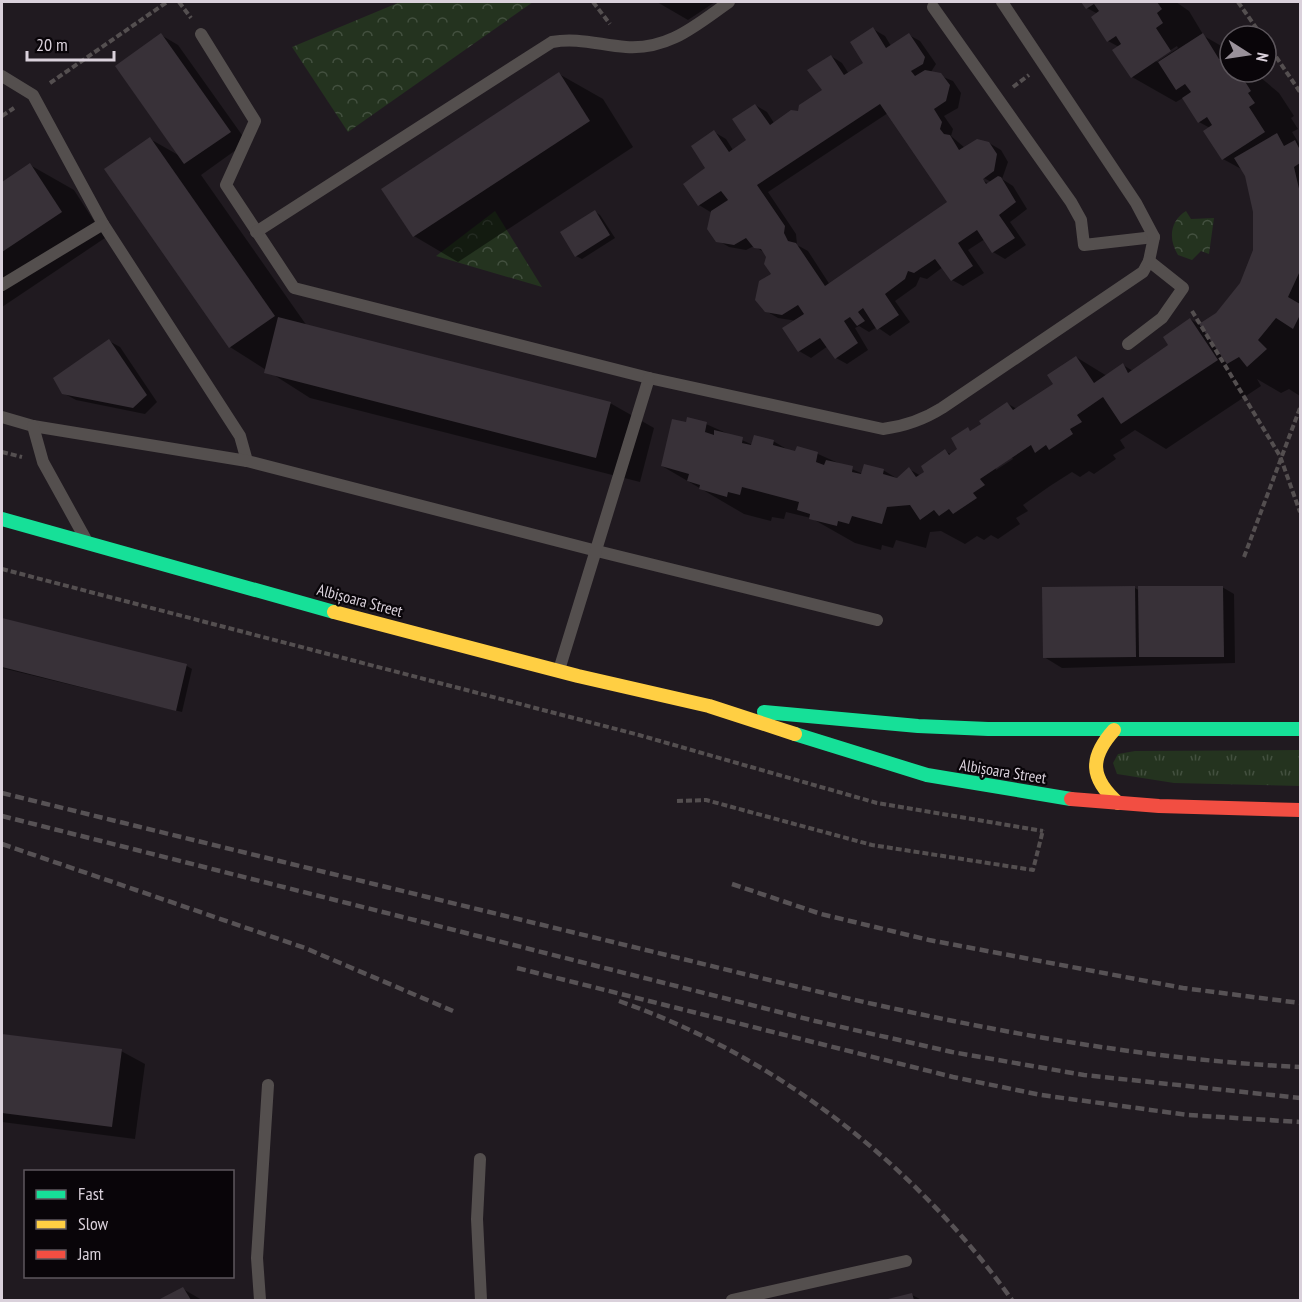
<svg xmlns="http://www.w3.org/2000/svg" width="1302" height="1302" font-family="'PT Sans Narrow',sans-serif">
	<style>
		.grass { fill: url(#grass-tufts) }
		.park { fill: url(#park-crowns) }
		.shadow { fill: #0007; fill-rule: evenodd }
		.building { fill: #383138; fill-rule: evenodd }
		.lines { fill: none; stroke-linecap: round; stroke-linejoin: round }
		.path { stroke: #544f50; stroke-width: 4; stroke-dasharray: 6 3; stroke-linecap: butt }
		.lane { stroke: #544f4e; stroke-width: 12 }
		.fast { stroke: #16e098; stroke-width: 14 }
		.slow { stroke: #ffcf43; stroke-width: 14 }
		.jam { stroke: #f24e42; stroke-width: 14 }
		.rail { stroke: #575255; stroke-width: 4.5; stroke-dasharray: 9 4.5; stroke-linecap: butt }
		.labels { text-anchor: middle; stroke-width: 4.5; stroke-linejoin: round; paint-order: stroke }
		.street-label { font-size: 16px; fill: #dad1db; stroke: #090509 }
	</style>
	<defs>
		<pattern id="grass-tufts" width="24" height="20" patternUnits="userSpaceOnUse" patternTransform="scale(1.5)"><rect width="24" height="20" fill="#24331f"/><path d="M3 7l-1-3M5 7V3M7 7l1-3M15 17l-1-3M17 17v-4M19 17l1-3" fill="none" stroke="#43503f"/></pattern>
		<pattern id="park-crowns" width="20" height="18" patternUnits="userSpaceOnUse" patternTransform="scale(1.5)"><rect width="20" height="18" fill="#24331f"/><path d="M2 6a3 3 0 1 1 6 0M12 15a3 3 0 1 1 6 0" fill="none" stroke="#43503f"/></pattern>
	</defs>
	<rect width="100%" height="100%" fill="#201a20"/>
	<path class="grass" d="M1300 750V786L1174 783 1117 774 1113 763 1118 754 1135 751Z"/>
	<g class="park">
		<path d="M400 2H533L348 132 292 47Z"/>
		<path d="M495 211 542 287 436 256Z"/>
		<path d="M1186 211 1191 219 1214 218 1209 254 1201 251 1192 260 1178 255C1168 239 1170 221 1186 211Z"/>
	</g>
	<g class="shadow">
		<path d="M657 2H715L688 20Z"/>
		<path d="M1082 2H1176L1189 11 1204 36 1230 51V72H1254L1279 93 1294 116 1291 118 1298 129 1292 132 1300 145V396L1289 389 1281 393 1257 379 1261 386 1166 449 1135 430 1120 440 1125 448 1113 455 1116 459 1094 474 1089 471 1080 477 1072 472 1050 486 1023 505 1028 511 1016 518 1020 524 998 539 991 535 984 540 977 536 965 544 941 531 930 532 926 548 896 540 893 548 882 545 881 550 855 543 811 518 786 512 784 519 772 517 771 521 744 514 662 466 687 424H706L753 445 773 441 790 451 818 454 863 474 883 470 898 479 909 469 921 476 945 451 952 455 959 450 968 429 972 432 1008 404 1017 409 1055 384 1076 357 1107 376 1123 365 1133 371 1170 345 1190 319 1200 325 1217 314 1241 284 1255 250 1254 212 1246 176 1243 170 1223 159 1210 128 1199 122 1183 98 1176 102 1132 77 1119 47 1108 41 1098 14 1087 8ZM1177 46 1178 48 1157 62 1155 60ZM1011 456 1013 459 996 470V467Z"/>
		<path d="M873 29 885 36 891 46 909 35 920 41 936 64 931 72 953 81 961 93 958 108 944 116 953 129 951 136 965 148 989 143 1001 150 1008 162 1002 179 1013 186 1027 209 1010 222 1026 245 1005 259 993 252 985 239 968 250 984 273 963 286 952 280 943 267 927 279 920 277 916 286 895 301 910 322 890 336 877 327 869 332 859 326 855 328 868 350 847 364 836 358 828 346 811 358 799 351 784 329 797 321 778 318 766 311 773 274 765 253 754 246 746 250 729 247 717 240 712 213 699 205 685 184 707 168 714 132 726 139 733 150 748 141 755 105 767 112 774 123 799 113 824 91 831 56 842 63 849 74 865 63ZM888 113 949 203 830 285 808 251 797 245 796 234 768 192ZM977 174 991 182 989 184 976 176Z"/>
		<path d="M161 35 178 45 247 142 201 175 307 326 610 403 654 428 640 482 310 398 230 347 150 139 180 156Z"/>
		<path d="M559 74 603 99 633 147 458 262 414 236Z"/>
		<path d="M30 165 74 190 105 238 2 307V183Z"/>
		<path d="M595 212 600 215 615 238 582 259 576 256Z"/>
		<path d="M109 341 120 347 157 402 145 414 76 400 63 393Z"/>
		<path d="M1222 587 1234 594 1235 663 1062 668 1044 657V589L1135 588 1140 591Z"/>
		<path d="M2 620 187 666 192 669 182 712 2 668Z"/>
		<path d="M2 1035 121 1051 145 1064 135 1139 2 1122Z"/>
		<path d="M183 1289 202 1300H162Z"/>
		<path d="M912 1295 922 1300H886Z"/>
	</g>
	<g class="building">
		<path d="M1081 2H1157L1162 9 1157 13 1163 23 1156 28 1171 51 1131 78 1112 50 1121 44 1116 36 1107 42 1091 17 1099 11 1094 4 1086 9Z"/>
		<path d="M873 27 886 48 909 33 925 57 923 64 911 71 915 76 925 70 941 73 950 85 946 101 934 109 942 122 940 129 944 134 950 135 959 150 977 139 989 142 997 154 994 171 983 179 986 184 998 176 1001 177 1016 202 999 215 1015 238 992 253 977 230 958 243 973 266 951 281 935 259 914 273 908 271 905 279 885 294 899 315 877 330 863 308 858 312 865 321 857 326 850 317 844 321 858 343 835 359 820 338 798 352 782 328 804 314 798 305 782 315 765 312 755 300 759 281 771 274 764 264 766 257 761 249 754 248 746 238 734 245 716 242 707 229 711 211 728 200 721 191 698 206 683 184 705 168 691 146 714 130 729 152 746 140 732 119 755 104 770 125 791 110 798 111 799 105 822 90 807 70 831 55 844 75 863 63 850 42ZM880 104 947 202 825 286 796 243 788 241 784 233 785 226 757 185Z"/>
		<path d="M161 33 231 132 184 164 115 66Z"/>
		<path d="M1203 33 1219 59 1225 56 1230 64V72H1239L1251 91 1248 93 1255 103 1249 107 1265 132 1222 160 1203 131 1212 125 1207 117 1198 123 1182 98 1191 92 1185 84 1176 90 1158 62Z"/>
		<path d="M559 72 590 121 413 237 381 189Z"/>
		<path d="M1277 133 1284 146 1295 140 1300 150V163L1294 167 1300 193V271L1288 297 1300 304V315L1293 329 1276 318 1258 340 1267 349 1247 367 1239 357 1227 364 1199 324 1216 313 1240 283 1253 250V212L1245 176 1234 158Z"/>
		<path d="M150 137 275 316 229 348 104 169Z"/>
		<path d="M30 163 62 212 2 252V182Z"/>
		<path d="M595 210 610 235 575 257 560 232Z"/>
		<path d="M278 317 611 402 596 458 264 373Z"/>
		<path d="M1190 318 1218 360 1121 424 1103 397 1077 415 1082 422 1070 429 1073 434 1049 450 1046 445 1035 453 1031 445 980 479 985 485 973 493 977 498 953 514 949 509 939 516 934 510 920 520 910 505 887 507 882 524 852 516 849 524 838 521 837 526 809 519 810 514 797 510 799 502 742 487 740 495 728 492 727 497 699 489 700 485 687 481 689 474 661 466 672 419 686 422 687 417 707 422 705 432 714 435V430L743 437 742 443 751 445 754 435 774 440 773 445 795 451 797 446 818 452 816 462 824 465 826 460 853 466 852 472 861 474 864 464 884 469 883 474 897 478 909 467 916 477 924 472 921 466 945 449 949 455 957 449 951 438 968 427 970 431 981 424 979 421 1007 402 1013 410 1053 384 1047 375 1076 356 1094 383 1123 363 1128 373 1168 345 1163 337Z"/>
		<path d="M109 339 147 395 133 408 62 394 53 378Z"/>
		<path d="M1135 586 1136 657 1043 658 1042 587Z"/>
		<path d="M1138 586H1223L1224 657H1139Z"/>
		<path d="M2 618 187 664 176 711 2 667Z"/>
		<path d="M2 1034 122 1049 112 1127 2 1113Z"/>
		<path d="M183 1287 191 1300H158Z"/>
		<path d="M912 1293 914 1300H884Z"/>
	</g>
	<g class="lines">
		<g class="path">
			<path d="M179 2 191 18"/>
			<path d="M593 2 610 24"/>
			<path d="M1238 2 1262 36"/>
			<path d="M1266 42 1300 92"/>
			<path d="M50 83 167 2"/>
			<path d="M1013 87 1029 75"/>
			<path d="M2 116 14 108"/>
			<path d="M1192 311 1280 456 1300 512"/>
			<path d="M2 452 22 457"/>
			<path d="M1244 557 1300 408"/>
			<path d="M2 569 639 735 877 803 1043 831"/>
			<path d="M677 801 706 800 872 845 1033 870 1043 830"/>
		</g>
		<g class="lane">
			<path d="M933 7 1071 202 1081 220 1084 245 1154 237"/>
			<path d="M201 34 255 121 226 185 294 288 649 378 883 429C906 426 923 420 942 408L1143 272 1149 261 1154 237 1136 203 1002 2"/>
			<path d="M2 76 33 95 103 224 240 436 247 461"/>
			<path d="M256 232 552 42C577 37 600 45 626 47 669 50 696 25 729 2"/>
			<path d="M2 285 103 224"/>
			<path d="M1128 344 1162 318 1183 288 1149 261"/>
			<path d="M2 417 33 426 247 461 597 551 877 620"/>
			<path d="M33 426 43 462 85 538"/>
			<path d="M559 670 649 378"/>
			<path d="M480 1159 477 1219 481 1300"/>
			<path d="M260 1300 257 1258 268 1085"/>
			<path d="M732 1300 906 1261"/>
		</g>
		<g class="fast">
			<path d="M2 519 334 612"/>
			<path d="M764 712 918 726 988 729H1300"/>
			<path d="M795 734 927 775 1071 799"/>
		</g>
		<g class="slow">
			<path d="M334 612 578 676 709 706 795 734"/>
			<path d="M1114 730C1089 758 1090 778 1118 803"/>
		</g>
		<path class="jam" d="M1071 799 1159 806 1300 810"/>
		<g class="rail">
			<path d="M2 793C229 849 456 904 683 959 886 1009 1091 1057 1300 1067"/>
			<path d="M2 816 815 1021 952 1052 1084 1075 1300 1098"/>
			<path d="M2 844 305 948 453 1011"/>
			<path d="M732 884 821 914 929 940 1183 988 1300 1003"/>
			<path d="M517 968 953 1077 1041 1095 1188 1115 1300 1122"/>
			<path d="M619 1001C776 1056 916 1165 1012 1300"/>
		</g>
	</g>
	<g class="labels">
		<g class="street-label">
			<text transform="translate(360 600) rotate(15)" y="6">Albișoara Street</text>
			<text transform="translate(1003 771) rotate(9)" y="6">Albișoara Street</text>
		</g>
	</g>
	<rect width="1302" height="1302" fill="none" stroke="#dad1db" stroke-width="6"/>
	<rect x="24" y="1170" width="210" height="108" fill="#090509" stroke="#5d575d" stroke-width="1.5"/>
	<rect x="36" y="1190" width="30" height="9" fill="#16e098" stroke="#5d575d" stroke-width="1.5"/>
	<text x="78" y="1200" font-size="18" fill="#dad1db">Fast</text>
	<rect x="36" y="1220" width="30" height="9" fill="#ffcf43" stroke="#5d575d" stroke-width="1.5"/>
	<text x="78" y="1230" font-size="18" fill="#dad1db">Slow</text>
	<rect x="36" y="1250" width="30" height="9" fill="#f24e42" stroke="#5d575d" stroke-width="1.5"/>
	<text x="78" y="1260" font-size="18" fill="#dad1db">Jam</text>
	<g transform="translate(1248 54) rotate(102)"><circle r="28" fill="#090509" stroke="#5d575d" stroke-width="1.5"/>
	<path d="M0-4.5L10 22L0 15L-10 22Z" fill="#99919a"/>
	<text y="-9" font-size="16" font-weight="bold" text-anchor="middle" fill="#dad1db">N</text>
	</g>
	<path d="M27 51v9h87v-9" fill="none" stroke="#dad1db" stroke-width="3"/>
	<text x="36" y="51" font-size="18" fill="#dad1db" stroke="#090509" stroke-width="4.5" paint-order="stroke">20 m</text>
</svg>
